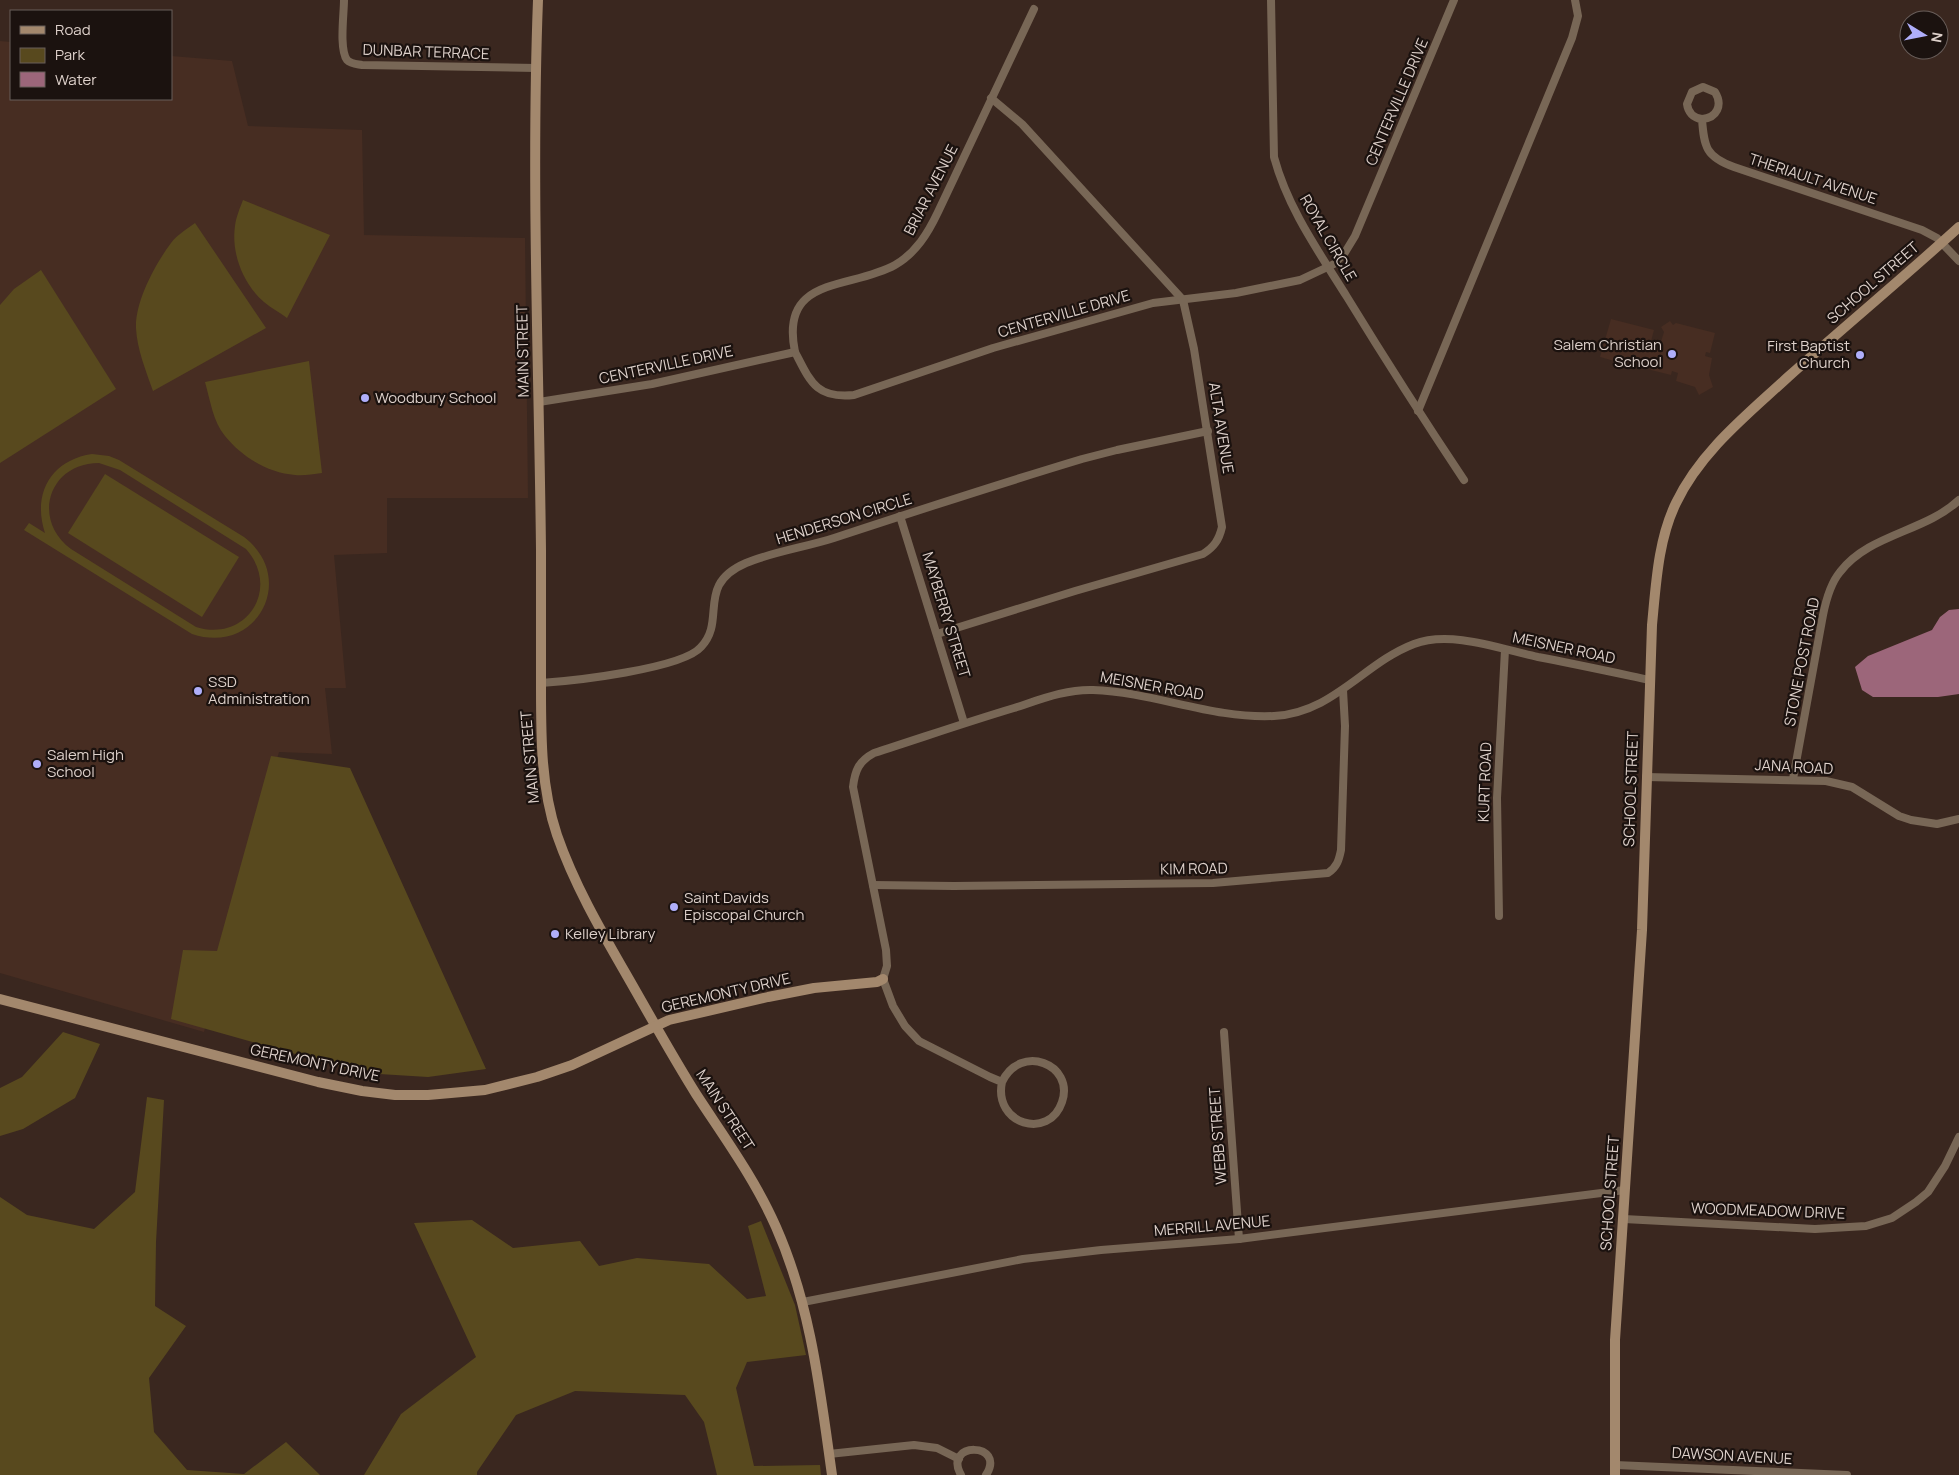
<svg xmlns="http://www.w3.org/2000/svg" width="1959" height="1475" font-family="Manrope,sans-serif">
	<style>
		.built { fill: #472d22 }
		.green { fill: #58491e; fill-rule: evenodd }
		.water { fill: #9c667a }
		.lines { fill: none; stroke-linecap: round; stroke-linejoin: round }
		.street { stroke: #786756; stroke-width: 8 }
		.secondary { stroke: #a3886d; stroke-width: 10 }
		.poi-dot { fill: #afaefa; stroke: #1b120f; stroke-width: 2 }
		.labels { text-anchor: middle; stroke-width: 4.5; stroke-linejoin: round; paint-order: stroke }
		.street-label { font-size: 15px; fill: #ddd0ca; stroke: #1b120f }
		.poi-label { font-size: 15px; fill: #ddd0ca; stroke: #1b120f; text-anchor: start }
	</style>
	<rect width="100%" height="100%" fill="#3a271f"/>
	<g class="built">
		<path d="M0 41 11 42V99H171V56L232 61 248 126 362 130 364 235 525 238 528 498H387V553L334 555 346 688H325L332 754 279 752 204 1032 0 973Z"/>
		<path d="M1611 319 1654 330 1650 345 1659 348 1664 332 1661 327 1670 321 1673 325 1676 323 1715 333 1710 353 1706 352 1705 356 1712 358 1709 375 1713 387 1699 395 1695 387 1676 381 1678 373 1672 371 1671 375 1651 370 1652 363 1646 361 1643 369 1600 357Z"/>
	</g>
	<g class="green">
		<path d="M243 200 330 235 287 318C279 312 271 308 264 302 243 284 231 253 235 226 236 217 240 208 243 200Z"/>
		<path d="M195 223 266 328 153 391C146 371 137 349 136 328 135 301 156 263 171 243 177 235 187 229 195 223Z"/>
		<path d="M41 270 116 389 0 463V305L14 289Z"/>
		<path d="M309 361 322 473C313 474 303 476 295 475 268 473 242 457 225 436 213 422 210 399 205 382Z"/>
		<path d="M92 454 109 456 119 460 244 537C298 578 257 656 192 634L24 530 29 523 45 533C32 494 51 460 92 454ZM99 463 120 470 246 549C281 588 247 643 196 627L71 549C31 519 49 463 99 463Z"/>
		<path d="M105 474 239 557 202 617 68 533Z"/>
		<path d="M271 756 350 768 486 1069 428 1077 363 1073 171 1019 183 950 217 951Z"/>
		<path d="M63 1032 100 1044 75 1098 23 1129 0 1136V1088L22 1077Z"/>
		<path d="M147 1097 164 1100 156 1242 155 1306 186 1326 149 1378 154 1432 187 1470 244 1474 286 1442 320 1475H0V1197L27 1215 94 1229 135 1192Z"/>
		<path d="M472 1220 513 1248 580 1241 599 1266 637 1258 709 1264 747 1299 766 1296 748 1226 761 1221 795 1305 806 1355 747 1362 736 1388 754 1466 820 1465 821 1475H717L704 1422 685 1395 575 1391 516 1415 477 1472V1475H364L401 1414 476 1357 414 1223Z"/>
	</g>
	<path class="water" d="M1959 609V694L1938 697H1873L1862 690 1855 667 1868 656 1932 630 1940 617 1949 610Z"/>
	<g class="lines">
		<g class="street">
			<path d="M344 0C344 14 339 49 347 60 351 64 357 64 362 65L536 68"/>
			<path d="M1271 0 1274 157C1288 209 1319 252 1347 297 1385 359 1424 420 1464 480"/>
			<path d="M1702 119C1693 118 1688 112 1687 104L1692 92 1703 87 1715 92C1723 105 1717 118 1702 119 1704 147 1706 157 1734 167L1922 230 1937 238 1959 261"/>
			<path d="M795 352C779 275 850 290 895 265 916 253 928 233 938 212L1034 9"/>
			<path d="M539 402 652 384 795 352C810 381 816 399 854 395L993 348 1153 303 1236 293 1300 280 1334 264 1344 254 1355 236 1454 0"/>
			<path d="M1418 411 1572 38 1578 16 1575 0"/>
			<path d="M900 516 964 723"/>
			<path d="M937 634 1075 591 1203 554C1214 547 1219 540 1222 527L1194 349 1183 300 1022 124 991 98"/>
			<path d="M541 683C572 681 682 669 701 647 727 620 695 585 746 563 772 552 806 547 834 538 916 511 999 484 1082 459L1117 450 1208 431"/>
			<path d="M1646 777 1826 781 1852 787 1899 816 1911 820 1937 824 1959 819"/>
			<path d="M1793 779 1823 615C1826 600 1830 584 1840 572 1869 534 1925 532 1959 500"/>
			<path d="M873 885 954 886 1213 883 1328 873C1337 867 1339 860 1341 850L1345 726 1343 690"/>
			<path d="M1499 916 1497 798 1505 650"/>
			<path d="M1224 1032 1239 1239"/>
			<path d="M1002 1082C993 1124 1049 1141 1062 1102 1075 1064 1020 1043 1002 1082L990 1077 919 1041 905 1026 893 1006 883 979 887 966 886 950 853 787C855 770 859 761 874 753 921 738 967 722 1014 708 1039 700 1066 689 1093 690 1154 692 1212 719 1274 716 1333 713 1364 663 1414 644 1450 630 1501 649 1538 657 1575 664 1612 672 1650 680"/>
			<path d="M1624 1219 1815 1229 1866 1226 1892 1218 1916 1202 1928 1192 1945 1166 1959 1137"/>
			<path d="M803 1302 1023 1259 1101 1250 1239 1239 1625 1190"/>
			<path d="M829 1454 914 1445 937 1448 959 1459"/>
			<path d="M1615 1465 1847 1475"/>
			<path d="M961 1475C942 1441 1007 1442 986 1475"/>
		</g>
		<g class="secondary">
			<path d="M538 0C531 183 539 367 541 550 541 596 541 643 541 689 541 738 541 788 557 835 574 884 600 929 626 974 649 1014 671 1054 696 1094 724 1137 755 1179 776 1227 811 1306 820 1390 832 1475"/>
			<path d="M0 999 318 1082 362 1091 395 1095H428L485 1090 537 1077 572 1065 669 1020 768 997 814 988 877 982 883 979"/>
			<path d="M1615 1475V1340L1642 930 1652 625C1656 584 1658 540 1676 503 1701 451 1747 415 1788 377 1845 326 1903 278 1959 227"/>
		</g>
	</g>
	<g class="poi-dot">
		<circle cx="1672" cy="354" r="5"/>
		<circle cx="1860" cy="355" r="5"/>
		<circle cx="365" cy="398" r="5"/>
		<circle cx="198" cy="691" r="5"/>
		<circle cx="37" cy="764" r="5"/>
		<circle cx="674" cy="907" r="5"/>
		<circle cx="555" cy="934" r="5"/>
	</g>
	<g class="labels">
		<g class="street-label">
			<text transform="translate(426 52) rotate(2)" y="5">DUNBAR TERRACE</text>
			<text transform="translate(1397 102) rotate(-67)" y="5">CENTERVILLE DRIVE</text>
			<text transform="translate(1813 179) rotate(18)" y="5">THERIAULT AVENUE</text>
			<text transform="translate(931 190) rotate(-63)" y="5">BRIAR AVENUE</text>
			<text transform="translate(1328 238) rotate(60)" y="5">ROYAL CIRCLE</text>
			<text transform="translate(1873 283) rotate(-41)" y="5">SCHOOL STREET</text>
			<text transform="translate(1064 314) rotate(-16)" y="5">CENTERVILLE DRIVE</text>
			<text transform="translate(523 351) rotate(-91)" y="5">MAIN STREET</text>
			<text transform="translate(666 365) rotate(-12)" y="5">CENTERVILLE DRIVE</text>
			<text transform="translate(1221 428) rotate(81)" y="5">ALTA AVENUE</text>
			<text transform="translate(844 519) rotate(-17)" y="5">HENDERSON CIRCLE</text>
			<text transform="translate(946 615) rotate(73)" y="5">MAYBERRY STREET</text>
			<text transform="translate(1564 648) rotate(12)" y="5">MEISNER ROAD</text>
			<text transform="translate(1802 662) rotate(-79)" y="5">STONE POST ROAD</text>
			<text transform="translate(1152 686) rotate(10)" y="5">MEISNER ROAD</text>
			<text transform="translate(530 757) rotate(-95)" y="5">MAIN STREET</text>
			<text transform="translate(1794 767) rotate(3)" y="5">JANA ROAD</text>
			<text transform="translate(1485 782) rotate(-88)" y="5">KURT ROAD</text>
			<text transform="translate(1631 789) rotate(-88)" y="5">SCHOOL STREET</text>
			<text transform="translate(1194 869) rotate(-1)" y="5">KIM ROAD</text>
			<text transform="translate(726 993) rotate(-13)" y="5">GEREMONTY DRIVE</text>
			<text transform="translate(315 1063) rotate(12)" y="5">GEREMONTY DRIVE</text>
			<text transform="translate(725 1110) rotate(57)" y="5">MAIN STREET</text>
			<text transform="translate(1218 1136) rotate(-94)" y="5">WEBB STREET</text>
			<text transform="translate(1610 1193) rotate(-86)" y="5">SCHOOL STREET</text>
			<text transform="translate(1768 1211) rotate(2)" y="5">WOODMEADOW DRIVE</text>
			<text transform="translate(1212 1226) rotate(-5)" y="5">MERRILL AVENUE</text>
			<text transform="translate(1732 1456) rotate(3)" y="5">DAWSON AVENUE</text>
		</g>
		<g class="poi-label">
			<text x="1662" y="350" text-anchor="end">Salem Christian<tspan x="1662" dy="17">School</tspan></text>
			<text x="1850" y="351" text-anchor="end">First Baptist<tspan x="1850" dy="17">Church</tspan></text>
			<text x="375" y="403">Woodbury School</text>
			<text x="208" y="687">SSD<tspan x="208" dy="17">Administration</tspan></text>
			<text x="47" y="760">Salem High<tspan x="47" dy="17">School</tspan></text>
			<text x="684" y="903">Saint Davids<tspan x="684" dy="17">Episcopal Church</tspan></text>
			<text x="565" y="939">Kelley Library</text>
		</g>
	</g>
	<rect x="10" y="10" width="162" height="90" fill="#1b120f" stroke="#695e5a"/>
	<rect x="20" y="26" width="25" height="8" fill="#a3886d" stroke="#695e5a"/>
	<text x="55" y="35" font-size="15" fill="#ddd0ca">Road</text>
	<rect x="20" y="48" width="25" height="15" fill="#58491e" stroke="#695e5a"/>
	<text x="55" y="60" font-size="15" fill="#ddd0ca">Park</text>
	<rect x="20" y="72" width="25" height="15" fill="#9c667a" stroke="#695e5a"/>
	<text x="55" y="85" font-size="15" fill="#ddd0ca">Water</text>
	<g transform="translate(1924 35) rotate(100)"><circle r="24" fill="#1b120f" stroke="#695e5a"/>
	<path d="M0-4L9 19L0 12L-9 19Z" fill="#afaefa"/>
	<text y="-8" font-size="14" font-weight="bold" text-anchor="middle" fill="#ddd0ca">N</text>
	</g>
</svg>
